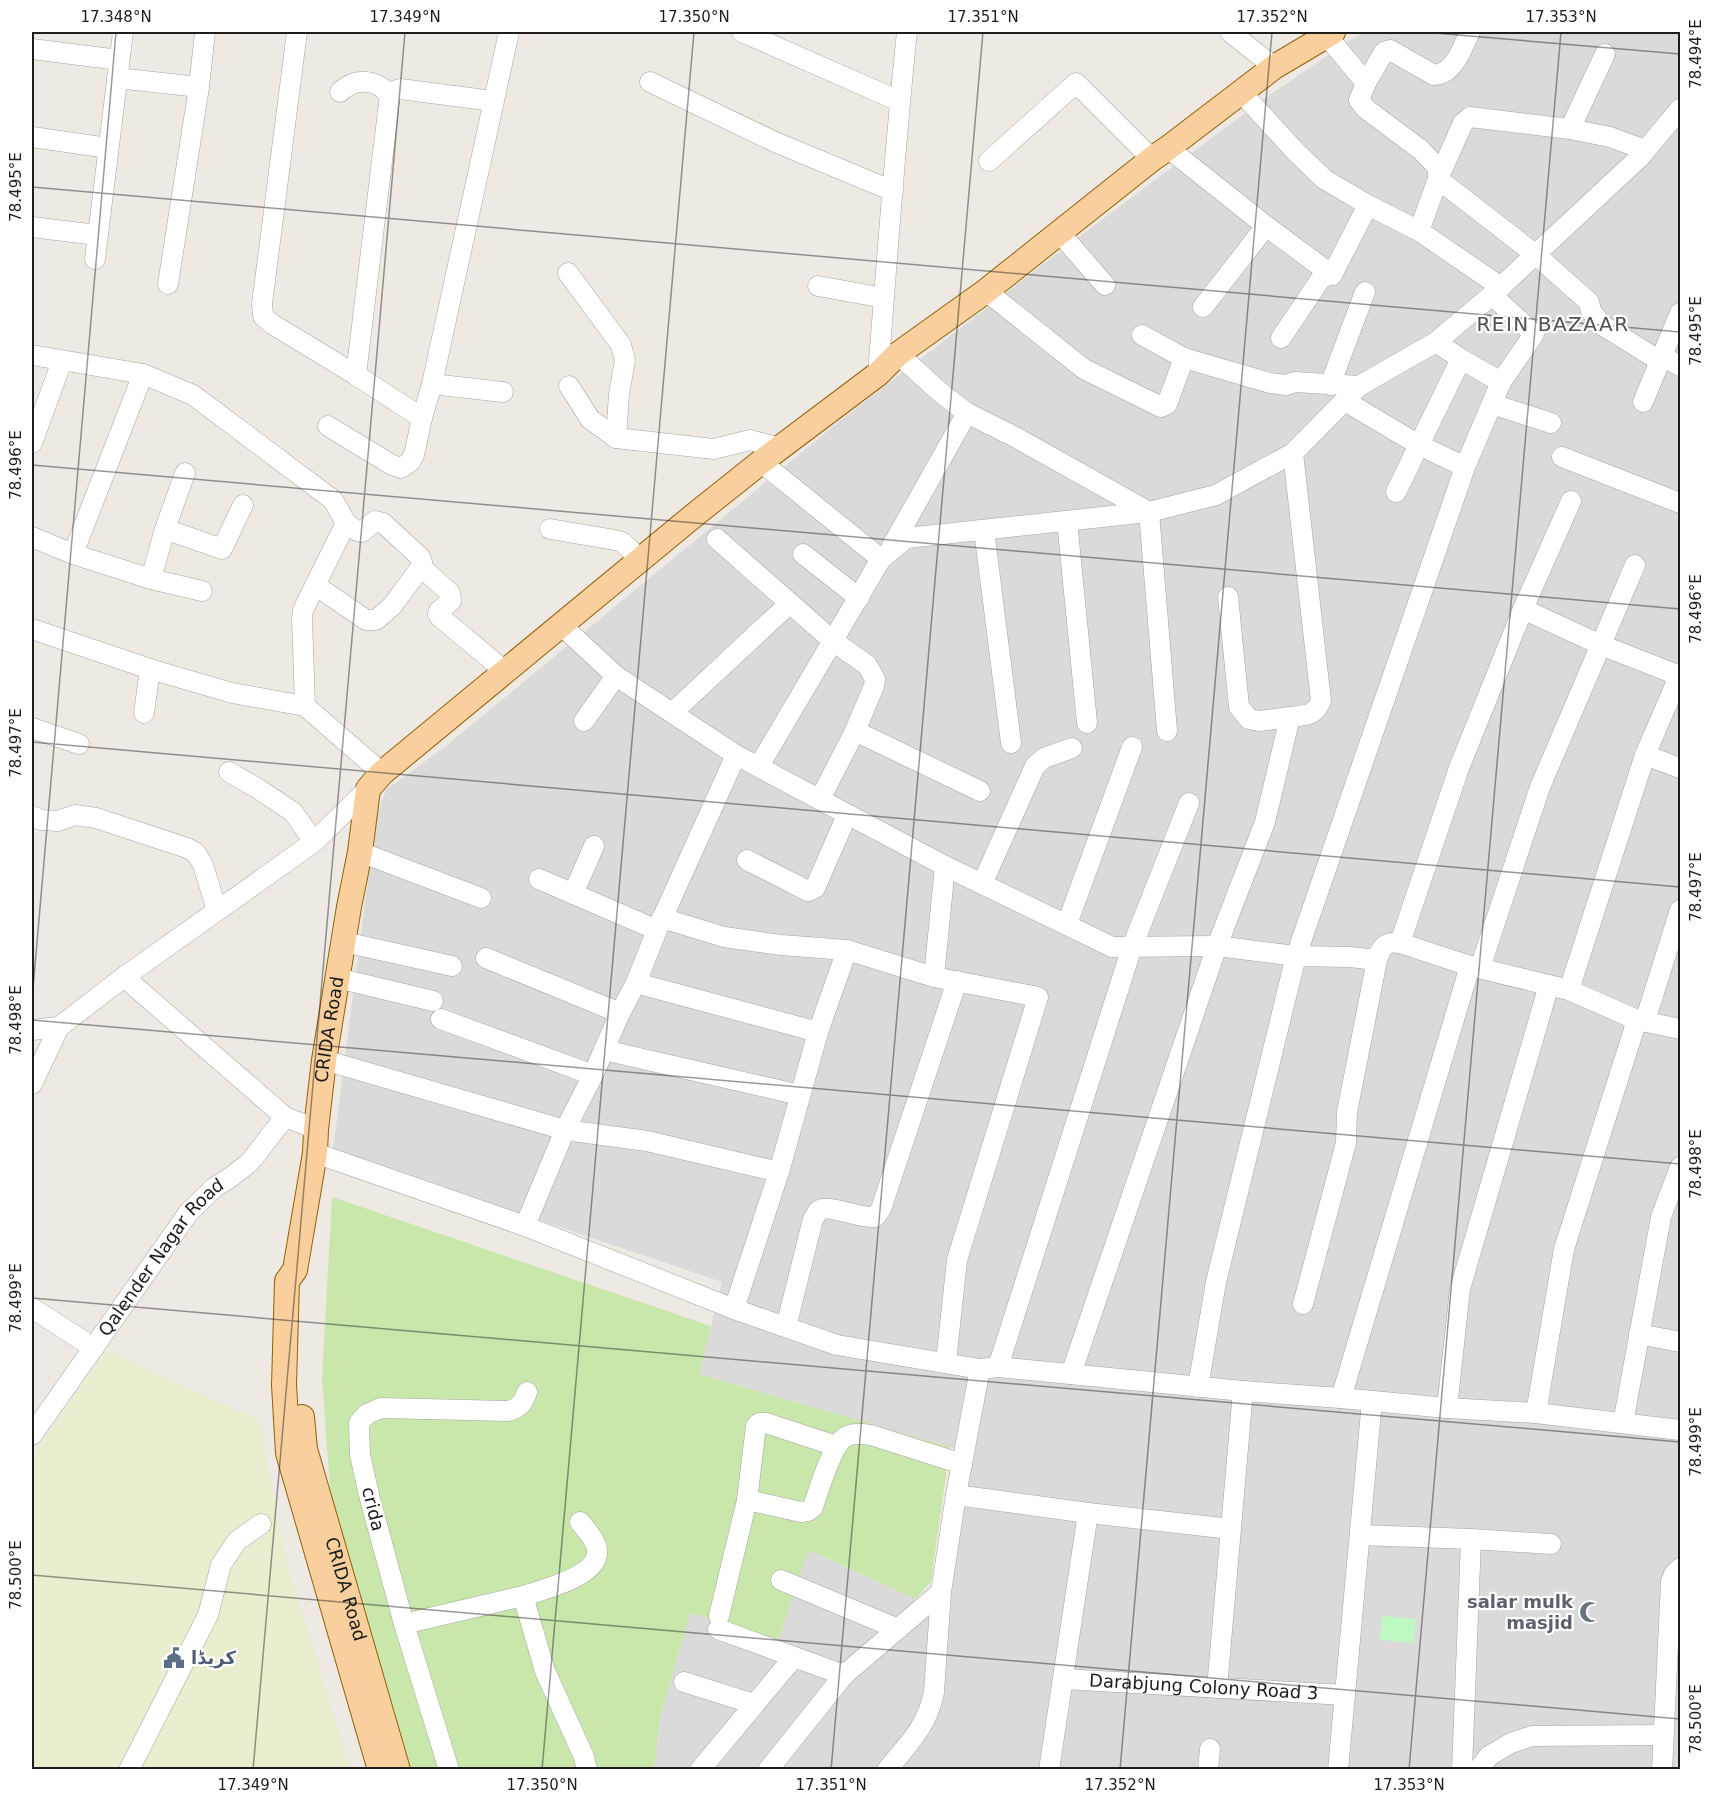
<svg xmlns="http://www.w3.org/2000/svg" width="1712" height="1801" font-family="'DejaVu Sans',Cairo,sans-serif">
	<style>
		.residential { fill: #dbdada }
		.farmland { fill: #ebedcf }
		.grass { fill: #c9e7aa }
		.park { fill: #c0f8c4 }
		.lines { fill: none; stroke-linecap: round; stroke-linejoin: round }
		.minor-casing { stroke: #a4a4a4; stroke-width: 21 }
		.major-casing { stroke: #926004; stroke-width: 26 }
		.minor { stroke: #fff; stroke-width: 20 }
		.major { stroke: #f9d09d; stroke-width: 24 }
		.ticks { fill: none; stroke: #1d1d1d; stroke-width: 1.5; stroke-opacity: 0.45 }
		.labels { text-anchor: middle; stroke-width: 4.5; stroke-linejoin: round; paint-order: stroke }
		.street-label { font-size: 18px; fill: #1d1d1d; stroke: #fff }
		.worship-label { font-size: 18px; font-weight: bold; fill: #5b616d; stroke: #fff; text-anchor: end }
		.service-label { font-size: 18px; font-weight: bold; fill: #4e5e75; stroke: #fff; text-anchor: start }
		.neighbourhood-label { font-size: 20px; letter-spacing: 1.5px; fill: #505050; stroke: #fff }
		.neatline { fill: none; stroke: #1d1d1d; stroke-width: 2 }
		.ticks-label { font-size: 15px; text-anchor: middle; fill: #1d1d1d }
	</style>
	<rect width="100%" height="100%" fill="#eeeae3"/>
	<path class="residential" d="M1363 32H1680V1769H654L660 1718 690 1613 807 1550 947 1613 970 1453 699 1374 722 1282 333 1150 376 818 386 790 446 746 841 420 1089 229 1271 94Z"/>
	<path class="farmland" d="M106 1351 259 1420 285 1556 350 1769 32 1770V1457Z"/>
	<path class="grass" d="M332 1197 711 1326 699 1374 950 1447 931 1581 916 1599 808 1550 779 1639 690 1613 660 1718 654 1769H406L332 1517 322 1378Z"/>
	<path class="park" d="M1382 1616 1416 1619 1414 1643 1380 1640Z"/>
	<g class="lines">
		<defs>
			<g id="minor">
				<path d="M297 32 262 304 263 316 272 324 356 375 422 418"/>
				<path d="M742 32 899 101"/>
				<path d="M1230 32 1274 67"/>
				<path d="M1327 36 1366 83 1359 100 1366 109 1421 150 1438 168V179L1419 231"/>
				<path d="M32 49 119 60"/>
				<path d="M117 78 199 87"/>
				<path d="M650 82 775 142 893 191"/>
				<path d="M1366 83 1384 52 1390 50 1434 75C1455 74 1462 47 1470 32"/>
				<path d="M340 92C356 77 376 79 390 95"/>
				<path d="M1242 93 1295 151 1324 179 1368 205 1419 231 1501 287"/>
				<path d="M1570 129 1605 54"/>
				<path d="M32 137 108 148"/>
				<path d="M1168 148 1266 226 1332 275"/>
				<path d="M1645 150 1610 137 1570 129 1470 117 1463 123 1438 179 1536 255 1589 302 1591 311 1602 325 1660 361"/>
				<path d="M989 161 1076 83 1152 159"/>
				<path d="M32 227 97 235"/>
				<path d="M1059 232 1105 285"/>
				<path d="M95 259 123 32"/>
				<path d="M568 273 621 345 625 360 619 394 616 438 714 449 750 440 780 448"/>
				<path d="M168 284 199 87 205 32"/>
				<path d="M818 286 884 298"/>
				<path d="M986 291 1084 369 1161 407 1167 404 1184 358"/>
				<path d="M1492 295 1534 334 1501 382"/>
				<path d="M1203 307 1266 226"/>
				<path d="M1142 335 1184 358 1270 383 1286 385 1295 382 1359 386"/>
				<path d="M1281 338 1322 277 1332 275 1368 205"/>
				<path d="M898 354 941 393 967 413 1017 438 1149 512 1167 731"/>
				<path d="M32 355 143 374 73 554 32 537"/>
				<path d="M1662 356 1680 366"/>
				<path d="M143 374 193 395 333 500 346 523 303 610 302 618 305 706 382 773"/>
				<path d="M878 374C887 260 895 145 907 32"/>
				<path d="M356 375 390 95 394 91 400 89 493 101"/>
				<path d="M432 384 503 392"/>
				<path d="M1330 385 1365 292"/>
				<path d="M569 386 590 419 616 438"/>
				<path d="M1345 401 1419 445 1465 467"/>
				<path d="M1643 402 1680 313"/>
				<path d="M1492 404 1551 423"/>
				<path d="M328 426 392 465 401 468 410 462 414 455 422 418 432 384 509 32"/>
				<path d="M32 443 62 361"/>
				<path d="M1562 457 1680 503"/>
				<path d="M761 462 881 559"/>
				<path d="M1396 492 1461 359"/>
				<path d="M1067 521 1087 723"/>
				<path d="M346 523 357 531 362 532 375 521 383 523 420 557 422 562 421 567 450 593 451 601 439 611 438 614 440 617 505 671"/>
				<path d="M165 529 222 549 243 505"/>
				<path d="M550 529 615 540 622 542 641 560"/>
				<path d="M984 530 1011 743"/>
				<path d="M717 539 833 641 867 665 875 679 874 686 855 731 820 799"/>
				<path d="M892 546 967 413"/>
				<path d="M73 554 151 579 202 591"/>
				<path d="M803 554 859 598"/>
				<path d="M151 579 165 529 185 473"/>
				<path d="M315 585 366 620H376L392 606 421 567"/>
				<path d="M1228 597 1239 707 1249 719 1259 721 1290 717"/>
				<path d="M1523 609 1601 645 1680 676"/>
				<path d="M560 624 616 676 736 755 945 866 1112 947 1217 946 1296 956 1350 957 1377 960"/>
				<path d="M32 629 150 669 232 693 305 706"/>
				<path d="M673 712 789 604"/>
				<path d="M144 713 150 669"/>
				<path d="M584 721 616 676"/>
				<path d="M32 728 79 744"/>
				<path d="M855 731 980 791"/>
				<path d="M1645 755 1680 768"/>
				<path d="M759 766 881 559 906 538 1149 512 1216 495 1293 453 1359 386 1436 342 1492 295 1639 158 1680 109"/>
				<path d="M229 772 257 788 293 812 314 842"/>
				<path d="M32 816 41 820 58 821 75 815 96 818 187 848 196 853 203 865 217 910"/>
				<path d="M360 852 481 898"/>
				<path d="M747 860 808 891 815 888 847 815"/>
				<path d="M539 879 657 930"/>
				<path d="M982 884 1035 766 1044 758 1072 748"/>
				<path d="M573 894 594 846"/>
				<path d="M662 918 724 937 781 945 847 950 934 977 1038 997 957 1260 946 1362"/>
				<path d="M1067 924 1132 747"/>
				<path d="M344 942 452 966"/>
				<path d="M1400 943 1459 768 1523 609 1571 501"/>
				<path d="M486 958 620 1013"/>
				<path d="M1480 968 1540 787 1635 565"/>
				<path d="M124 977 285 1117"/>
				<path d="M934 977 945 866"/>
				<path d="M337 978 433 1001"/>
				<path d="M636 983 818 1032"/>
				<path d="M1569 990 1645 755 1680 674"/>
				<path d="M441 1019 593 1075"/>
				<path d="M1645 1021 1680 910"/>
				<path d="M32 1030 59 1027 124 977 314 842 368 789"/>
				<path d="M604 1050 800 1095"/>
				<path d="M324 1060 565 1130 647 1141 779 1172"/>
				<path d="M32 1084 59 1027"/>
				<path d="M315 1153 525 1226 734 1309 837 1345 980 1369 998 1367 1243 1391 1341 1398 1447 1408 1536 1413 1680 1430"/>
				<path d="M525 1226 565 1130 593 1075 620 1013 636 983 657 930 736 755"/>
				<path d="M1303 1304 1346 1143 1347 1112 1377 960C1381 947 1385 941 1400 943L1470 966 1569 990 1637 1020 1680 1029"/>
				<path d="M32 1308 94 1348"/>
				<path d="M734 1309 779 1172 818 1032 847 950"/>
				<path d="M786 1327 813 1219C814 1218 818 1211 818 1211 828 1203 861 1219 875 1217L881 1209 957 981"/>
				<path d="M1639 1334 1680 1342"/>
				<path d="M998 1367 1132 947 1189 803"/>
				<path d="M1071 1374 1217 946 1265 822 1290 717C1305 715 1314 717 1321 701L1293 453"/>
				<path d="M1198 1387 1216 1282 1296 956 1465 467 1501 382 1461 359 1436 342"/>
				<path d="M1341 1398 1470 966"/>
				<path d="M1447 1408 1460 1289 1549 985"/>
				<path d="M1536 1413 1564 1249 1637 1020"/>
				<path d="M1623 1423 1661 1217 1680 1167"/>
				<path id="s1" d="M32 1435 189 1212 215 1187 231 1177 250 1162 285 1117 316 1129"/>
				<path d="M956 1495 1088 1513 1231 1529"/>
				<path d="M747 1500 801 1512 808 1511 813 1507C818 1492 832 1446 844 1438 851 1432 863 1434 871 1435L962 1464"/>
				<path d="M580 1522C586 1530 597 1541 597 1551 599 1576 542 1590 523 1596L545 1671 584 1757 587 1770"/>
				<path d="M1360 1535 1471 1539 1551 1544"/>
				<path d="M781 1580 898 1629"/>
				<path d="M719 1616 747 1500 756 1426 759 1423H766L836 1446"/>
				<path d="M404 1624 523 1596"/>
				<path d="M718 1629 794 1657"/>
				<path id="s2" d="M1063 1679 1345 1695"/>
				<path d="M684 1682 754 1704"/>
				<path d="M1217 1688 1243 1391"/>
				<path d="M129 1770 208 1615 221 1565 237 1541 261 1524"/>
				<path d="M449 1770 404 1624 370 1499 360 1455 359 1423 367 1414 381 1408 508 1411C520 1408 523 1403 527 1392"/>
				<path d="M700 1770 794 1657 844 1675"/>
				<path d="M768 1770 844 1675 941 1592"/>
				<path d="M887 1770C909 1743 927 1727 934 1692L941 1592 956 1495 980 1369"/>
				<path d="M1049 1770 1088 1513"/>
				<path d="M1208 1770 1210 1749"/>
				<path d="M1338 1770 1372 1401"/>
				<path d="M1462 1770 1471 1539"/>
				<path d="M1478 1770 1489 1756 1511 1743 1532 1736 1664 1735"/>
				<path d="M1662 1770 1671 1582 1674 1574 1680 1568"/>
			</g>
			<g id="major">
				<path id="s3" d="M302 1417 305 1449 398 1770"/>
				<path id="s4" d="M380 1770 288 1453 284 1385 287 1281 295 1270 315 1153 316 1129 324 1060 349 907 360 852 368 789 382 773 692 517 761 462 878 374 898 354 986 291 1152 159 1168 148 1274 67 1333 32"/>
			</g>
		</defs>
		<use href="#minor" class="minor-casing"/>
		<use href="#major" class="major-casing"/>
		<use href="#minor" class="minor"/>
		<use href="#major" class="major"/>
	</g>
	<path class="ticks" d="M1423 32 1680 54M32 187 1680 332M32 465 1680 609M32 742 1680 887M32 1000 116 32M32 1020 1680 1164M32 1298 1680 1442M32 1575 1680 1719M253 1770 405 32M542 1770 694 32M831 1770 983 32M1120 1770 1272 32M1409 1770 1561 32"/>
	<defs>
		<symbol id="mosque-bare" viewBox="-9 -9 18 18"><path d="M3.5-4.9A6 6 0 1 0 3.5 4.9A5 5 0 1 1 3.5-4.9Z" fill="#6b7280" stroke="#fff" stroke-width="2.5" paint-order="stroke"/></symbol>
		<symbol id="civic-bare" viewBox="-9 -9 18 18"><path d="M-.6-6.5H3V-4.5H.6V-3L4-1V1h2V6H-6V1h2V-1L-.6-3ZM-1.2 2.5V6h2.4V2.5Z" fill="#5c6f8a" stroke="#fff" stroke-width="2.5" paint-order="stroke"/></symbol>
	</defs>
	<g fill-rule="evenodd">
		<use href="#mosque-bare" x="1575" y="1597" width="30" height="30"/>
		<use href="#civic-bare" x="159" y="1643" width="30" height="30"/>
	</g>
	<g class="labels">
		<g class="street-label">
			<text dy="6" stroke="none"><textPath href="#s4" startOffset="759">CRIDA Road</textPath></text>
			<text dy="6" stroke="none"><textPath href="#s1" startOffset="220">Qalender Nagar Road</textPath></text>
			<text transform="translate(373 1509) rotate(76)" y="6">crida</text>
			<text dy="6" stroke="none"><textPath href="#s3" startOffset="178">CRIDA Road</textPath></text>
			<text dy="6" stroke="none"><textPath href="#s2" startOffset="141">Darabjung Colony Road 3</textPath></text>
		</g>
		<g class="worship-label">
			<text x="1573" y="1608">salar mulk<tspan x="1573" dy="21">masjid</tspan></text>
		</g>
		<g class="service-label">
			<text x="191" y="1664">کریڈا</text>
		</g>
		<g class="neighbourhood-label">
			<text x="1553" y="331">REIN BAZAAR</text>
		</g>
	</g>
	<rect width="1712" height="1801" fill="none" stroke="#ffffff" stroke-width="66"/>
	<rect x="33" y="33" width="1646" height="1735" class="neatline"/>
	<g class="ticks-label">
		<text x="116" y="22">17.348°N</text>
		<text x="405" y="22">17.349°N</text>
		<text x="694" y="22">17.350°N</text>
		<text x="983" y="22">17.351°N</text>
		<text x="1272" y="22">17.352°N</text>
		<text x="1561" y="22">17.353°N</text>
		<text transform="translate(1696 54) rotate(-90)" y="5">78.494°E</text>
		<text transform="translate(16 187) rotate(-90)" y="5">78.495°E</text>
		<text transform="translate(1696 331) rotate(-90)" y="5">78.495°E</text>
		<text transform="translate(16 465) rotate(-90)" y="5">78.496°E</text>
		<text transform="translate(1696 609) rotate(-90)" y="5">78.496°E</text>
		<text transform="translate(16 743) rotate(-90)" y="5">78.497°E</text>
		<text transform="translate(1696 887) rotate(-90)" y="5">78.497°E</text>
		<text transform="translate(16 1020) rotate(-90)" y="5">78.498°E</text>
		<text transform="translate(1696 1164) rotate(-90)" y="5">78.498°E</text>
		<text transform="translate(16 1298) rotate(-90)" y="5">78.499°E</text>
		<text transform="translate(1696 1442) rotate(-90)" y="5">78.499°E</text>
		<text transform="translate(16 1575) rotate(-90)" y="5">78.500°E</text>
		<text transform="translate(1696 1719) rotate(-90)" y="5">78.500°E</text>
		<text x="253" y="1790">17.349°N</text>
		<text x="542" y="1790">17.350°N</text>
		<text x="831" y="1790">17.351°N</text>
		<text x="1120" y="1790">17.352°N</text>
		<text x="1409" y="1790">17.353°N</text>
	</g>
</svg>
